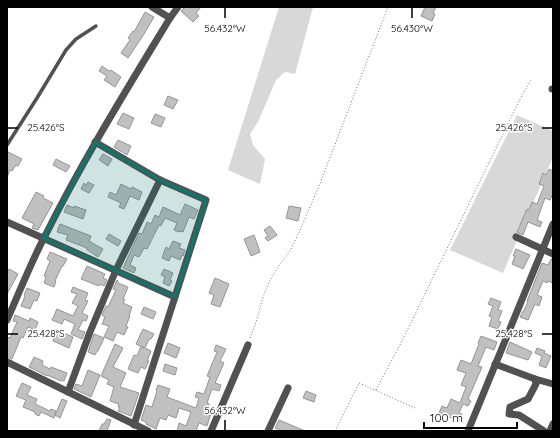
<svg xmlns="http://www.w3.org/2000/svg" width="560" height="438" font-family="Quicksand,sans-serif">
	<style>
		.green { fill: #d8d8d8 }
		.building { fill: #c0c0c0; stroke: #959595 }
		.lines { fill: none; stroke-linecap: round; stroke-linejoin: round }
		.path { stroke: #737373; stroke-width: 1; stroke-dasharray: 1 2; stroke-linecap: butt }
		.lane { stroke: #515151; stroke-width: 3.5 }
		.street { stroke: #515151; stroke-width: 7 }
		.marked { fill: #0f766e; fill-opacity: 0.2; stroke: #0f766e; stroke-width: 3; stroke-linejoin: round }
		.ticks { fill: none; stroke: #000; stroke-width: 1.5 }
		.ticks-label { font-size: 10px; text-anchor: middle; fill: #000; stroke: #fff; stroke-width: 3; stroke-linejoin: round; paint-order: stroke }
	</style>
	<rect width="100%" height="100%" fill="#fff"/>
	<g class="green">
		<path d="M279 7H313L295 74 285 72 276 80 258 122 250 134 253 145 265 159 260 184 228 170Z"/>
		<path d="M517 115 553 131V157L503 273 450 250Z"/>
	</g>
	<g class="building">
		<path d="M185 7H201L196 13 199 16 193 22 181 11Z"/>
		<path d="M425 7H436L433 13 435 14 432 21 421 16Z"/>
		<path d="M145 12 154 17 144 34 128 58 121 53 130 40 128 38 133 31 134 32Z"/>
		<path d="M102 66 109 71 111 70 121 77 115 87 104 80 107 76 99 71Z"/>
		<path d="M168 96 178 100 173 109 164 105Z"/>
		<path d="M123 113 134 118 129 129 117 124Z"/>
		<path d="M155 114 165 118 161 127 151 123Z"/>
		<path d="M118 140 131 146 127 155 114 147Z"/>
		<path d="M8 152 22 159 18 166 16 165 12 171 10 170 7 177V154Z"/>
		<path d="M103 154 112 159 108 166 99 160Z"/>
		<path d="M56 159 70 166 66 172 53 165Z"/>
		<path d="M549 169 553 171V193L550 200 545 198 537 220 542 222 540 227 528 222 523 235 517 232 527 209 529 210 532 202 537 204 544 186 539 184 543 173 546 175Z"/>
		<path d="M88 182 94 185 89 193 81 189 84 183 86 185Z"/>
		<path d="M121 184 131 189 132 187 142 192 139 200 130 196 124 209 119 207 121 203 108 197 110 192 116 195Z"/>
		<path d="M36 192 44 196 43 198 53 203 38 230 32 228 34 224 22 218Z"/>
		<path d="M185 204 198 210 194 219 189 217 183 232 179 231V232L174 230 177 223 165 218 161 226 159 225 147 249 144 248 139 257 134 255 130 265 136 268 134 273 123 268 139 233 142 234 147 222 151 224 155 215 159 217 163 207 180 215Z"/>
		<path d="M67 205 74 208V206L86 210 83 219 64 212Z"/>
		<path d="M289 206 301 208 298 221 286 218Z"/>
		<path d="M60 224 91 236 89 241 103 249 98 257 86 249 87 248 66 240 68 235 57 232Z"/>
		<path d="M270 226 277 235 268 241 265 238 268 236 264 230Z"/>
		<path d="M109 234 121 241 118 246 106 239Z"/>
		<path d="M254 235 260 252 251 256 244 239Z"/>
		<path d="M173 241 181 244 179 248 185 250 183 256 182 255 180 260 171 256 169 261 162 258 166 247 169 249Z"/>
		<path d="M516 249 530 255 523 269 512 264 515 256H513Z"/>
		<path d="M50 252 67 259 63 266H62L55 281H56L54 287 44 283 46 277 44 276 50 261 47 259Z"/>
		<path d="M551 259H553V283L548 281 547 283 543 281 537 295 542 297 539 306 535 304 528 320 520 317 523 311H524L528 301H527L542 263 548 265Z"/>
		<path d="M87 266 105 274 103 278 107 280 104 286 100 284 99 286 81 279Z"/>
		<path d="M9 269 18 274 7 294V273Z"/>
		<path d="M164 269 173 273 170 280 172 281 169 286 163 283 165 277 161 275Z"/>
		<path d="M215 278 229 284 220 307 211 304 214 295 209 293Z"/>
		<path d="M117 280 118 281V283L128 287 123 299 125 300 123 303 132 307 129 316H130L126 326 128 327 124 335 117 332 113 341 104 337 109 326 102 324 105 317 102 315 106 306 108 307 116 290 113 289Z"/>
		<path d="M73 287 88 293 85 300 88 301 82 313 88 316 86 321 83 320 78 330 85 332 82 339 71 334 75 324 64 319 62 324 52 320 57 309 73 316 78 306 72 303 77 294 71 292Z"/>
		<path d="M27 288 40 293 37 301 34 300 30 309 21 306 25 296 24 295Z"/>
		<path d="M491 298 501 302 498 310 502 311 498 321 501 322 498 329 489 326 492 317 489 316 493 306 488 304Z"/>
		<path d="M144 307 156 312 153 319 141 314Z"/>
		<path d="M15 315 29 321 30 318 38 322 35 330 28 327 23 338 21 337 12 359 7 357V337L10 338 17 322 13 321Z"/>
		<path d="M143 329 154 334 151 339H149L145 348 151 351 147 361H149L145 369 141 367 138 373 128 369 134 355 137 356 141 346 144 348 136 344Z"/>
		<path d="M57 330 73 337 69 348 53 341Z"/>
		<path d="M94 334 104 338 98 351H97L95 355 88 352Z"/>
		<path d="M481 336 497 342 494 350 486 347 478 366 482 367 468 399 471 401 468 406 463 404 459 413 462 414 459 421 439 413 442 406 447 408 451 399 460 403 466 387 461 385 466 373 457 370 461 360 471 364 479 344 478 343Z"/>
		<path d="M510 342 532 352 528 360 506 353Z"/>
		<path d="M168 343 180 348 176 358 164 353Z"/>
		<path d="M115 344 123 348 113 367 126 373 120 387 139 393 131 416 118 411 120 407H118L119 404 110 401 114 387 107 384 109 380 101 376Z"/>
		<path d="M216 345 226 349 220 361 224 363 215 383 221 385 219 391 212 389 207 403 209 404 207 411 211 413 207 426 199 423 196 431H177L179 423 186 426 191 412 179 408 176 418 168 415 166 420 160 418 156 429 146 424 147 423 141 420 146 405 152 407 157 391 156 390 158 385 170 389 167 397 196 408 199 398 195 397 197 392 204 394 210 377 207 376 217 352 214 351Z"/>
		<path d="M537 348 545 351 544 353 551 356 546 368 539 365 542 356 535 353Z"/>
		<path d="M34 357 43 361 42 365 50 369 51 367 67 373 64 381 61 380V381L47 375V376L29 367Z"/>
		<path d="M165 364 177 368 175 375 163 371Z"/>
		<path d="M88 370 100 375 91 397 74 389 76 384 82 386Z"/>
		<path d="M22 383 31 387 27 395 37 399 35 404 50 411 51 409 56 411 54 418 41 412 39 416 35 414V412L23 407 26 400 16 396Z"/>
		<path d="M306 391 316 395 314 402 303 398Z"/>
		<path d="M62 399 67 401 60 418 55 415Z"/>
		<path d="M107 419 111 420 107 431H99L102 424H104Z"/>
		<path d="M279 420 284 422 305 431H282L275 428Z"/>
	</g>
	<g class="lines">
		<g class="path">
			<path d="M250 338 257 319 263 297 269 282 280 264 290 251 301 228 319 186 388 7"/>
			<path d="M376 390 402 341 519 101 531 80"/>
			<path d="M335 431 359 383 415 408"/>
		</g>
		<path class="lane" d="M7 145 37 98 66 50 76 39 96 26"/>
		<g class="street">
			<path d="M152 7 170 18"/>
			<path d="M552 89H553"/>
			<path d="M95 142 160 180 206 200 134 425"/>
			<path d="M7 222 175 297"/>
			<path d="M516 237 553 254"/>
			<path d="M7 320C20 291 31 262 46 234 83 160 127 89 170 18L178 7"/>
			<path d="M7 362 148 431"/>
			<path d="M495 364 535 379 553 384"/>
			<path d="M535 379 536 384 528 399 510 407 509 414 519 415 544 431"/>
			<path d="M68 392 90 332 116 270 160 180"/>
			<path d="M211 431 248 345"/>
			<path d="M268 431 288 388"/>
			<path d="M468 431 553 224"/>
			<path d="M550 431 553 424"/>
		</g>
	</g>
	<path class="marked" d="M95 142 160 180 206 200 175 297 43 238Z"/>
	<path class="ticks" d="M225 8V18M412 8V18M8 128H18M542 128H552M8 334H18M542 334H552M225 420V430"/>
	<g class="ticks-label">
		<text x="225" y="32">56.432°W</text>
		<text x="412" y="32">56.430°W</text>
		<text x="46" y="131">25.426°S</text>
		<text x="514" y="131">25.426°S</text>
		<text x="46" y="337">25.428°S</text>
		<text x="514" y="337">25.428°S</text>
		<text x="225" y="414">56.432°W</text>
	</g>
	<rect width="560" height="438" fill="none" stroke="#000000" stroke-width="16"/>
	<path d="M424 422v6h93v-6" fill="none" stroke="#000000" stroke-width="2"/>
	<text x="430" y="422" font-size="12" fill="#000000" stroke="#ffffff" stroke-width="3" paint-order="stroke">100 m</text>
</svg>
